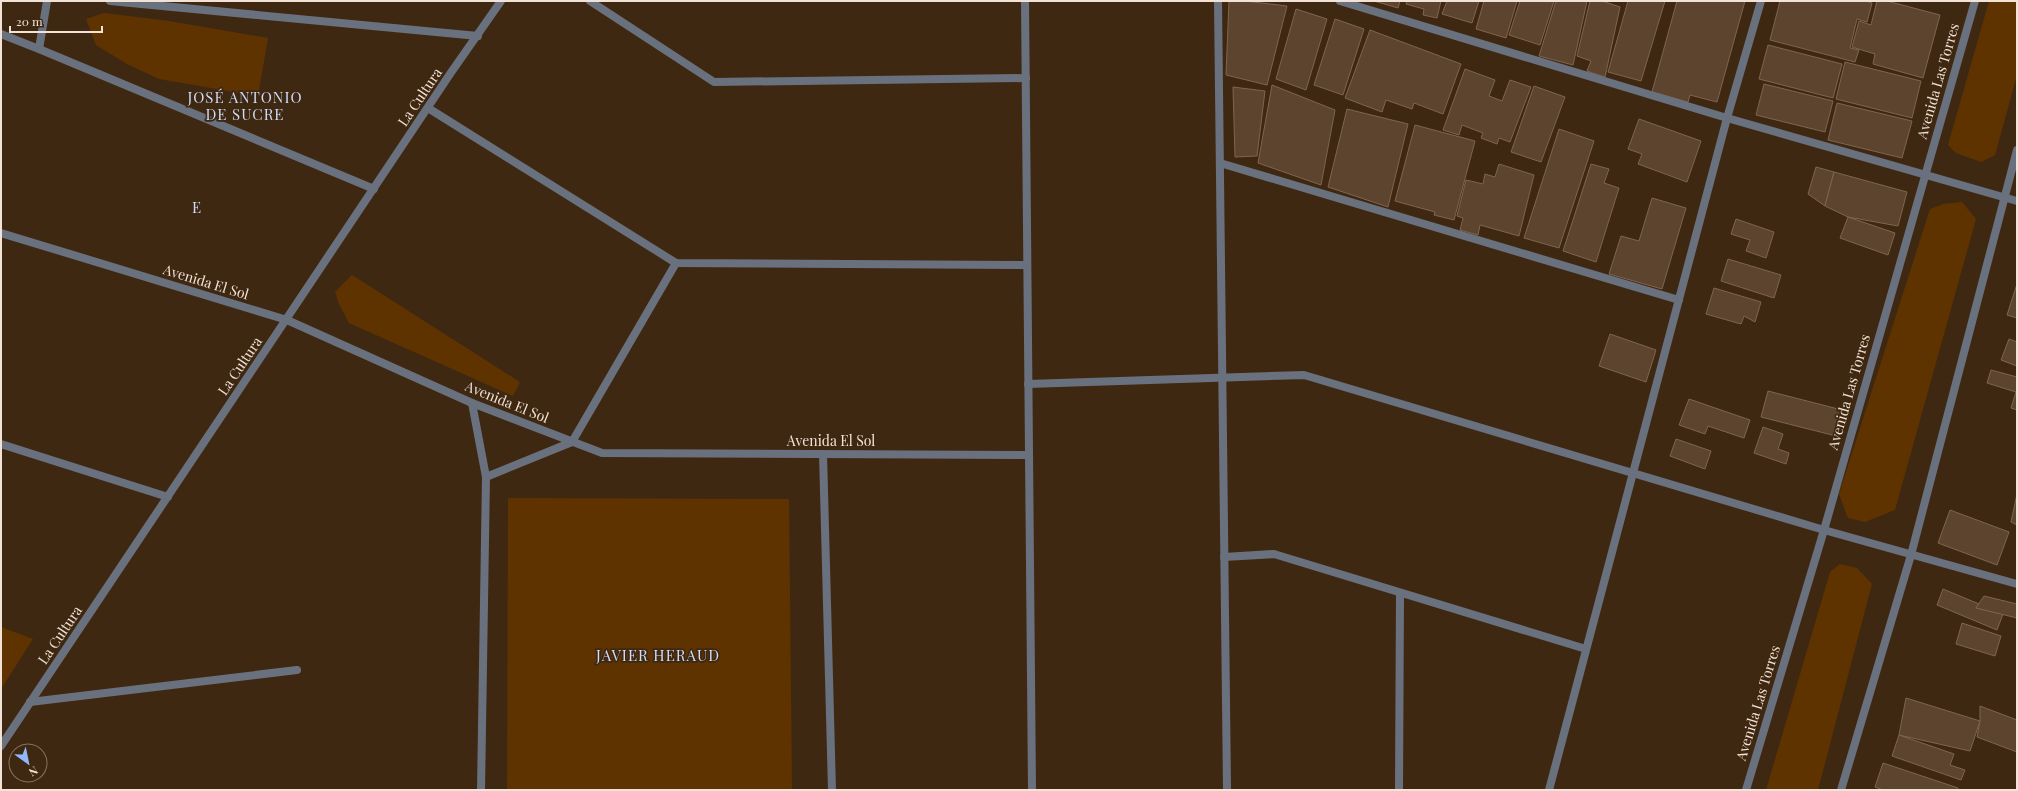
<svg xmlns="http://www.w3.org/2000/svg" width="2018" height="791" font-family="'Playfair Display',serif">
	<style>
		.green { fill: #5f3300 }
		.building { fill: #5d442e; stroke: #7f654e }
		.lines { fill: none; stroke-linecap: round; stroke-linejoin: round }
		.service { stroke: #6a717e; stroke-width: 8 }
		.minor { stroke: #6a717e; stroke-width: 8 }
		.tertiary { stroke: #6a717e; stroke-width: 8 }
		.labels { text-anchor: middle; stroke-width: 3.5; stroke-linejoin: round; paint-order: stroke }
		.street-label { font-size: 14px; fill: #f2e3d6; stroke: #3f2812 }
		.neighbourhood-label { font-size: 15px; letter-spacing: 1px; fill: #cfddf8; stroke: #3f2812 }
	</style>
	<rect width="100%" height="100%" fill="#3f2812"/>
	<g class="green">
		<path d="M1989 1H2017V75L1995 155 1981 162 1956 153 1948 145Z"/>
		<path d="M104 13 169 21 268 38 258 96 159 79 127 64 96 45 86 19Z"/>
		<path d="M1962 202 1976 219 1895 510 1865 522 1848 518 1839 494 1930 209 1943 204Z"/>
		<path d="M352 275 520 382 513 396 349 323 339 304 335 292Z"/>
		<path d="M508 498 789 499 792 790H507Z"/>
		<path d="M1840 564 1857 568 1872 584 1818 790H1766L1830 572Z"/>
		<path d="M1 627 33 639 1 689Z"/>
	</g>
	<g class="building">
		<path d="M1229 1H1245L1287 6 1267 85 1226 75Z"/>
		<path d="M1374 1H1400L1398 8Z"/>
		<path d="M1407 1H1441L1437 18 1423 15 1424 9 1406 4Z"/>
		<path d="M1447 1H1479L1472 23 1442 14Z"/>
		<path d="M1484 1H1517L1506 38 1476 29Z"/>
		<path d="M1520 1H1554L1540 45 1509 35Z"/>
		<path d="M1556 1H1587L1573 65 1539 56Z"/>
		<path d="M1590 1H1602L1620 7 1605 77 1587 71 1591 61 1577 56Z"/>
		<path d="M1628 1H1665L1641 81 1608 72Z"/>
		<path d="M1677 1H1745L1717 102 1690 95 1688 102 1652 92Z"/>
		<path d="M1780 1H1866L1872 3 1867 22 1857 19 1850 48 1859 50 1855 62 1770 40Z"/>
		<path d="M1877 1H1887L1940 15 1923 78 1873 64 1875 54 1852 47 1859 21 1871 25Z"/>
		<path d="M1296 9 1327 19 1306 90 1276 79Z"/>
		<path d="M1335 19 1364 29 1343 95 1314 85Z"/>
		<path d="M1370 30 1461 64 1443 114 1414 103 1412 109 1386 100 1382 112 1345 98Z"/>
		<path d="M1768 45 1842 64 1833 98 1759 79Z"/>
		<path d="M1845 62 1921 81 1912 118 1836 99Z"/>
		<path d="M1465 69 1495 80 1489 96 1502 101 1510 80 1531 87 1510 142 1499 138 1497 144 1481 138 1483 133 1462 125 1459 135 1443 130Z"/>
		<path d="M1764 84 1833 101 1825 132 1756 115Z"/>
		<path d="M1272 85 1335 110 1321 185 1258 163Z"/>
		<path d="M1534 86 1565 97 1541 162 1511 152Z"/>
		<path d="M1233 87 1265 91 1257 156 1235 157Z"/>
		<path d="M1837 103 1912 121 1902 158 1828 140Z"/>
		<path d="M1347 109 1408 124 1388 207 1328 187Z"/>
		<path d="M1639 119 1701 141 1687 182 1638 164 1642 154 1628 149Z"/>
		<path d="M1415 125 1475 141 1454 220 1434 215 1435 212 1395 201Z"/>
		<path d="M1559 129 1594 141 1559 248 1524 238Z"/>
		<path d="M1499 164 1534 175 1519 236 1480 225 1478 235 1460 230 1463 218 1457 216 1466 180 1483 184 1485 174 1495 177Z"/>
		<path d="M1591 164 1609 169 1604 183 1619 188 1596 262 1563 251Z"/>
		<path d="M1816 167 1834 172 1825 206 1808 194Z"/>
		<path d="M1834 172 1907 192 1898 226 1848 217 1825 206Z"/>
		<path d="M1652 198 1686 208 1662 289 1609 274 1621 236 1639 241Z"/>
		<path d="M1848 217 1895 233 1888 255 1840 238Z"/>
		<path d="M1736 219 1774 232 1766 258 1746 251 1750 240 1731 234Z"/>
		<path d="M1728 259 1781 275 1774 298 1721 281Z"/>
		<path d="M2017 284V318L2007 315Z"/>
		<path d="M1714 288 1761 302 1755 322 1744 316 1741 324 1706 314Z"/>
		<path d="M1610 334 1656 350 1646 382 1599 366Z"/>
		<path d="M2009 339 2017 342V366L2001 360Z"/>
		<path d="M1991 370 2017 377V410L2011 408 2016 392 1987 383Z"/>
		<path d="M1768 391 1842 410 1836 436 1761 417Z"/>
		<path d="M1689 399 1750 420 1744 438 1708 426 1705 434 1679 425Z"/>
		<path d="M1763 427 1783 434 1778 449 1789 453 1786 464 1754 453Z"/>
		<path d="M1676 439 1711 451 1705 469 1670 456Z"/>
		<path d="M2017 494V525L2011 522Z"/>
		<path d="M1950 510 2009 532 1997 565 1938 543Z"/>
		<path d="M1943 589 2003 614 1997 630 1937 605Z"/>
		<path d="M1984 596 2017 604V618L1976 608Z"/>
		<path d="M1962 623 2001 636 1995 656 1956 644Z"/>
		<path d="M1906 698 1980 721 1970 751 1899 735Z"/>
		<path d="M1980 706 2017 720V752L1977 737 1980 721Z"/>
		<path d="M1899 735 1954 754 1950 765 1965 770 1961 780 1892 756Z"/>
		<path d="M1883 763 1958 788V790H1883L1875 787Z"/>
	</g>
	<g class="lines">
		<g class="service">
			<path d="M1 34 39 49"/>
			<path d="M572 442 676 263"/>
			<path d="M1 444 168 497"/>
		</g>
		<g class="minor">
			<path d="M47 1 39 49 374 189"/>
			<path d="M110 1 478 36"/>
			<path d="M590 1 714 82 1026 78"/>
			<path d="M1025 1 1032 790"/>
			<path d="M1218 1 1227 790"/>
			<path d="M1340 1 1727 118 2017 201"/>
			<path d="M428 108 676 263 1027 265"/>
			<path d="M1220 163 1679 300"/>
			<path d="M1 233 287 320 472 403 602 453 1029 455"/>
			<path d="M1028 384 1304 375 1824 530 2017 584"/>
			<path d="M472 403 486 477 481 790"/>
			<path d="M823 454 832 790"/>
			<path d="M486 477 572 442"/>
			<path d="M1224 557 1274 554 1586 649"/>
			<path d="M30 702 297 670"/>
			<path d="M1 746 450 74 501 1"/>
			<path d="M1399 790 1400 593"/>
			<path d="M1549 790 1727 118 1761 1"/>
		</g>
		<g class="tertiary">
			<path d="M1746 790 1824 530 1975 1"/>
			<path d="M1841 790 1911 555 2017 150"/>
		</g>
	</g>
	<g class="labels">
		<g class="street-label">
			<text transform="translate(1938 81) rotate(-74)" y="5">Avenida Las Torres</text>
			<text transform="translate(420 97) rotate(-56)" y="5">La Cultura</text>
			<text transform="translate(206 282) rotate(17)" y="5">Avenida El Sol</text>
			<text transform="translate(240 366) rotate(-56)" y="5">La Cultura</text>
			<text transform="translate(1849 392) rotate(-74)" y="5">Avenida Las Torres</text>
			<text transform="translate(507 402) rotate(22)" y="5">Avenida El Sol</text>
			<text x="831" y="446">Avenida El Sol</text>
			<text transform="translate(60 635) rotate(-56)" y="5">La Cultura</text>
			<text transform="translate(1758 703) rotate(-73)" y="5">Avenida Las Torres</text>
		</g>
		<g class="neighbourhood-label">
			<text x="245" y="103">JOSÉ ANTONIO<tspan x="245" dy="17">DE SUCRE</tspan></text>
			<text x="197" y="213">E</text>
			<text x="658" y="661">JAVIER HERAUD</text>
		</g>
	</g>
	<rect width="2018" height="791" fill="none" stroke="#f2e3d6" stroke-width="4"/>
	<g transform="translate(28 763) rotate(147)"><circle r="19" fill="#3f2812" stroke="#877360"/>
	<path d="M0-3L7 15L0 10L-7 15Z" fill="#92b7fd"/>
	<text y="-6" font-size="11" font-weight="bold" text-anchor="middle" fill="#f2e3d6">N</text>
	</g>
	<path d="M10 26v6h92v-6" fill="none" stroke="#f2e3d6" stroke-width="2"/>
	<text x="16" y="26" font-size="12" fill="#f2e3d6" stroke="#3f2812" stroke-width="3" paint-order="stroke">20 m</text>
</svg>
